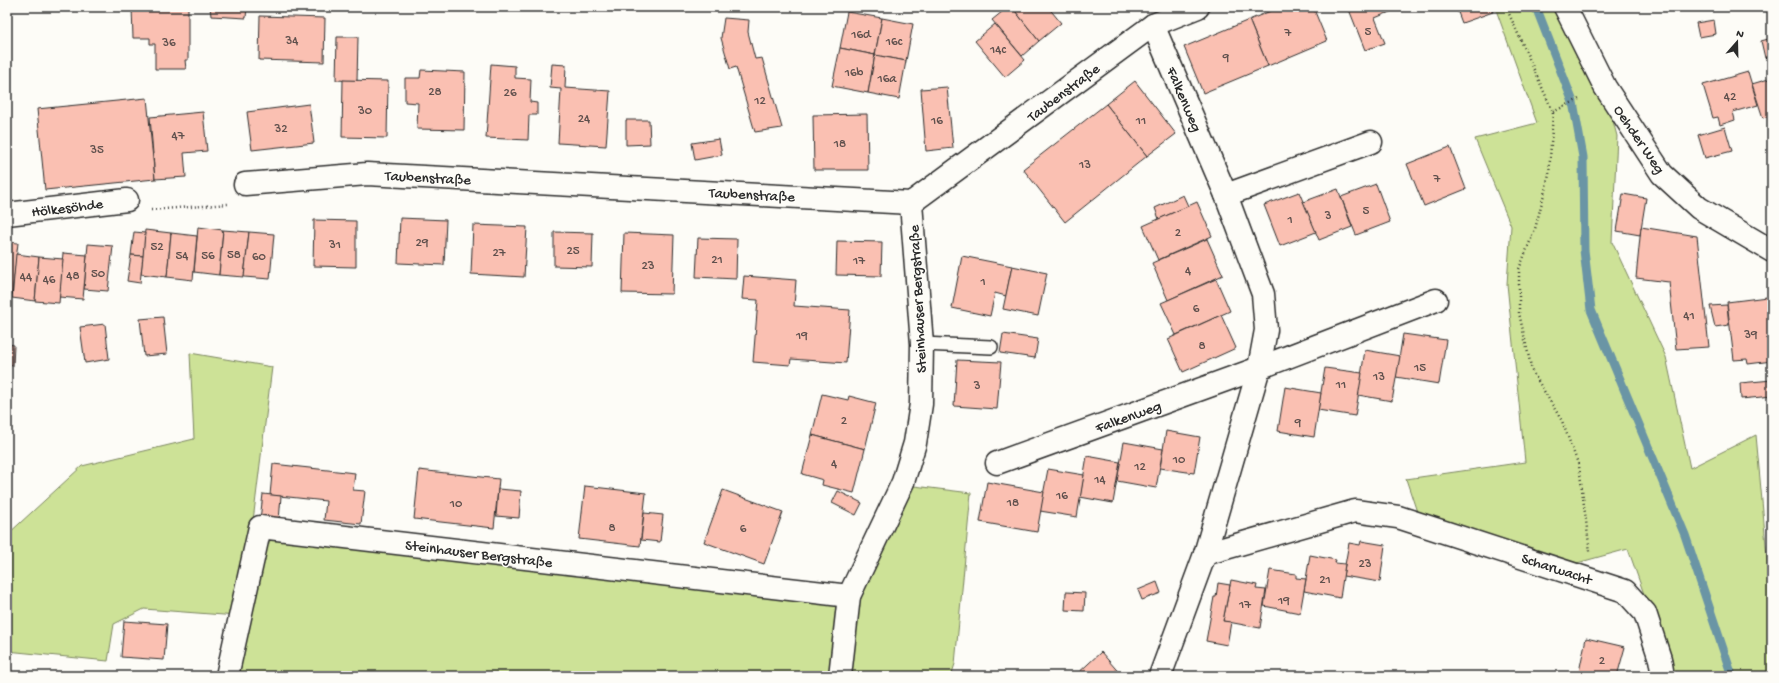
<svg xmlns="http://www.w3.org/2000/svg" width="1779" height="683" font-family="'Gochi Hand',sans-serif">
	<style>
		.green { fill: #cde297; stroke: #7c8661 }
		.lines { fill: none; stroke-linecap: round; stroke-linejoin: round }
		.stream { stroke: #6b95a5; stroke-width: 9 }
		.building { fill: #fac0b2; stroke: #2b2b2b }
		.lane-casing { stroke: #2b2b2b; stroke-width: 16 }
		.street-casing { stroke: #2b2b2b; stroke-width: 25 }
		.path { stroke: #2b2b2b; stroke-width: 2.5; stroke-dasharray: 1 3; stroke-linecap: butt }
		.lane { stroke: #fdfcf7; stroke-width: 13 }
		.street { stroke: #fdfcf7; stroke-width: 22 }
		.labels { text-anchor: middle; stroke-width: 3; stroke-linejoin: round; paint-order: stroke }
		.number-label { font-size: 13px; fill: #5f504d }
		.street-label { font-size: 15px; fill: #2b2b2b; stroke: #fdfcf7 }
	</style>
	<rect width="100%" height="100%" fill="#fdfcf7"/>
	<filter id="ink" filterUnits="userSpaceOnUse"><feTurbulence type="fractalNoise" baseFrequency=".025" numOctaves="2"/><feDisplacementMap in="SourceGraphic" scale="8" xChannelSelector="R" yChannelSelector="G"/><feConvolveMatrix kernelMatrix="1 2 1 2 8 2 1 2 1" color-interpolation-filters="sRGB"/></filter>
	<g filter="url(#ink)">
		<g class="green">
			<path d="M1495 7H1563L1604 87 1617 136 1612 242 1666 357 1690 468 1756 435 1772 611V676H1666L1650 611 1628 549 1577 563 1536 552 1417 512 1406 479 1525 462 1507 284 1511 226 1475 139 1537 123Z"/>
			<path d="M190 353 272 367 252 529 237 616 144 609 114 624 108 661 7 651V535L82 466 194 439Z"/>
			<path d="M906 485 971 493 955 664 951 676H231L254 532 851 600Z"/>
		</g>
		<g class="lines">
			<path class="stream" d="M1536 7 1573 102 1583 157 1584 250 1591 310 1685 535 1732 676"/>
		</g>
		<g class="building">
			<path d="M132 7H188V60H185L186 69H155V44H150V38H133Z"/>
			<path d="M210 7H247L246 18 211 16Z"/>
			<path d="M1008 7H1012L1039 41 1022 56 992 20Z"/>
			<path d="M1012 7H1048L1061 23 1039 41Z"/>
			<path d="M1280 7H1313L1327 41 1268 66 1249 20Z"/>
			<path d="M1348 7H1396L1397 9 1375 18 1385 43 1365 50Z"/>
			<path d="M1456 7H1491L1493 12 1462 23Z"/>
			<path d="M847 12 882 18 875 55 840 48Z"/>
			<path d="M260 16 325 18 324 62 259 60Z"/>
			<path d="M724 18 749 20 748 32 755 59 762 58 782 128 755 132 736 67 730 69 721 38Z"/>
			<path d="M882 18 913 24 906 61 875 55Z"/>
			<path d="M1249 20 1268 66 1203 93 1184 47Z"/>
			<path d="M1714 20 1716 34 1699 37 1696 23Z"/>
			<path d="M995 24 1025 60 1005 77 975 41Z"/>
			<path d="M337 37H358L357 81 336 80Z"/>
			<path d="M1772 38V56L1765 58 1761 41Z"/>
			<path d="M840 48 875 55 868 93 832 86Z"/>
			<path d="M875 55 906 61 899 99 868 93Z"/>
			<path d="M491 64 515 66V78L531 79 530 102 537 103V115H529L528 140 486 138Z"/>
			<path d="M552 64 566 65 565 88 610 91 606 146 558 143 561 89 550 88Z"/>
			<path d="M421 70 465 72 464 130 417 129 418 103 405 102V78H420Z"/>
			<path d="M1748 72 1758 105 1733 112 1735 120 1720 125 1718 117 1713 118 1703 85Z"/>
			<path d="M1772 78V115L1763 118 1752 84Z"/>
			<path d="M343 80 388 81 387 138 342 137Z"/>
			<path d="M1135 81 1176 134 1147 156 1106 104Z"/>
			<path d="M947 87 953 148 926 151 921 89Z"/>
			<path d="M147 98 155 179 45 190 37 109Z"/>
			<path d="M309 104 314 143 252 150 247 112Z"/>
			<path d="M1106 104 1147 156 1065 222 1023 169Z"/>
			<path d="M203 112 207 151 184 153 186 177 155 179 150 117Z"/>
			<path d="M867 114 868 170H814L813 115Z"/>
			<path d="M626 120H649L650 144 626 145Z"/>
			<path d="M1725 127 1732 151 1705 158 1698 135Z"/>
			<path d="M719 139 722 155 695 160 692 143Z"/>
			<path d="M1450 147 1466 189 1424 206 1407 164Z"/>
			<path d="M1772 162V177L1768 163Z"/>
			<path d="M1376 184 1390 222 1356 235 1341 197Z"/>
			<path d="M1338 189 1352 227 1319 240 1303 202Z"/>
			<path d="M1299 192 1316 232 1280 246 1264 205Z"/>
			<path d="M1623 194 1646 198 1640 235 1617 231Z"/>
			<path d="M1183 195 1188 206 1159 219 1155 208Z"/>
			<path d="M1197 202 1212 236 1158 260 1143 226Z"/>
			<path d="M400 218 446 220 444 265 398 263Z"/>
			<path d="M314 220 356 221V267L313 266Z"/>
			<path d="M473 225 527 227 524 277 471 274Z"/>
			<path d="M198 227 223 230 219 275 194 272Z"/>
			<path d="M1641 227 1697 236 1709 347 1676 349 1669 282 1636 278Z"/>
			<path d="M145 230 171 233 167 277 141 274Z"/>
			<path d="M223 230 249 232 244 277 219 275Z"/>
			<path d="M134 232 145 233 143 256 131 255Z"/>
			<path d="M249 232 274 234 270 279 244 277Z"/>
			<path d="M554 232 593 233 592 267 554 266Z"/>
			<path d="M171 233 197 236 193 280 167 277Z"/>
			<path d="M624 233 674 235 672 294 622 293Z"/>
			<path d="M698 238 737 239 736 279 696 277Z"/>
			<path d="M1207 239 1223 275 1168 300 1152 263Z"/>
			<path d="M837 241 882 242 881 276 836 275Z"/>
			<path d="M7 242 18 243 12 294 7 293Z"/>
			<path d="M88 244 113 246 108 291 84 289Z"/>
			<path d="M63 253 87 255 83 299 59 297Z"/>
			<path d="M16 254 39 257 35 301 12 298Z"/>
			<path d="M131 255 143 256 140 283 127 281Z"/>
			<path d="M962 256 1012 266 1006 296 995 293 990 316 952 308Z"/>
			<path d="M39 257 63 259 59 303 35 301Z"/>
			<path d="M1012 266 1047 273 1038 316 1003 309Z"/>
			<path d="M744 276 796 280 794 306 850 310 846 363 791 359 790 365 753 362 758 300 742 299Z"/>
			<path d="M1216 279 1230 311 1176 335 1161 303Z"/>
			<path d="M1767 297 1772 341V361L1748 364 1747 359 1734 360 1727 302Z"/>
			<path d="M1727 305 1729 325 1715 327 1710 306Z"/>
			<path d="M1221 315 1236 348 1183 372 1168 339Z"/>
			<path d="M163 317 167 354 144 356 140 319Z"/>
			<path d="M105 324 109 359 85 363 80 327Z"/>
			<path d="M1003 334 1038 339 1035 358 1000 353Z"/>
			<path d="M1403 334 1446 340 1439 384 1396 377Z"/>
			<path d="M7 344 14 345 13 366 7 365Z"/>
			<path d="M1365 350 1400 356 1392 401 1358 395Z"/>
			<path d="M957 360 1001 362 997 409 954 406Z"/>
			<path d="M1325 368 1362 373 1355 416 1318 410Z"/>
			<path d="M1772 380V396L1741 399 1740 383Z"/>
			<path d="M1285 387 1321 393 1314 437 1278 431Z"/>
			<path d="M822 394 848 400 849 396 876 403 865 449 812 435Z"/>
			<path d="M1166 431 1200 437 1194 473 1160 468Z"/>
			<path d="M812 435 865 449 854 493 822 485 823 480 802 474Z"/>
			<path d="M1124 442 1163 449 1156 488 1117 481Z"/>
			<path d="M1087 456 1120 462 1113 503 1080 497Z"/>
			<path d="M273 464 355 473 353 490 365 491 361 524 324 520 326 501 270 495Z"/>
			<path d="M1048 469 1084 475 1077 517 1040 511Z"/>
			<path d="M419 470 499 479 494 528 414 519Z"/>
			<path d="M987 482 1044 492 1037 532 980 522Z"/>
			<path d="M585 486 646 493 640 546 579 539Z"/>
			<path d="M498 489 521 491 519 518 496 516Z"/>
			<path d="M723 490 783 512 764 564 704 542Z"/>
			<path d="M838 491 862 503 856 515 832 503Z"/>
			<path d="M263 494 281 496 279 521 260 520Z"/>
			<path d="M644 513 663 515 660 542 641 540Z"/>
			<path d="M1361 541 1385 545 1380 582 1343 576 1349 543 1360 545Z"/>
			<path d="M1310 555 1336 560 1335 563 1345 564 1340 598 1304 591Z"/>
			<path d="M1270 570 1296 574V578L1306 579 1300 613 1264 606Z"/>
			<path d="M1231 580 1257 585 1256 589 1266 590 1260 628 1223 621Z"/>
			<path d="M1157 582 1161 593 1142 600 1138 590Z"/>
			<path d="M1218 583 1230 585 1223 621 1231 622 1227 645 1206 641 1214 597H1216Z"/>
			<path d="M1066 592 1085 593 1084 611 1065 610Z"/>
			<path d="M124 621 167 624 164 660 121 657Z"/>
			<path d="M1586 638 1625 647 1617 676H1600L1579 672Z"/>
			<path d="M1101 652 1122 676H1075Z"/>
		</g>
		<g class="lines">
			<defs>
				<path id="lane" d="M922 344 991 347"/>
				<g id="street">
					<path d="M1565 7 1605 87 1662 174 1699 208 1772 251"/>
					<path d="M1153 25 1226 195 1263 294 1266 330 1259 368 1205 554 1160 676"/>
					<path d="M245 184 367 174 911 203 1153 25 1198 7"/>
					<path d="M1226 195 1371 142"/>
					<path d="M7 214 127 200"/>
					<path d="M997 463 1259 368 1436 300"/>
					<path d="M1205 554 1355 511 1398 517 1625 591 1645 613 1660 659 1663 676"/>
					<path d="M227 676 260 527 849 596"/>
					<path d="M840 676 849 596 903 482 915 443 921 404 922 344 911 203"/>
				</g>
			</defs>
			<use href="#lane" class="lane-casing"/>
			<use href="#street" class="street-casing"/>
			<g class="path">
				<path d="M1506 7 1553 112 1549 175 1535 229 1519 269V313L1532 371 1562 421 1579 466 1590 552"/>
				<path d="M1553 112 1581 98"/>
				<path d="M151 210 228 204"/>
			</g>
			<use href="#lane" class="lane"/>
			<use href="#street" class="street"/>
		</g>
	</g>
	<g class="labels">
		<g class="number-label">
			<text x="1368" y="35">5</text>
			<text x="1288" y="36">7</text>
			<text x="861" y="38">16d</text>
			<text x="292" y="44">34</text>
			<text x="894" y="45">16c</text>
			<text x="169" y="46">36</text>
			<text x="998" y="53">14c</text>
			<text x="1226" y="61">9</text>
			<text x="854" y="76">16b</text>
			<text x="887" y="82">16a</text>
			<text x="435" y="95">28</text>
			<text x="510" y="96">26</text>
			<text x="1730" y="100">42</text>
			<text x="760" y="104">12</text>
			<text x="365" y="114">30</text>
			<text x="584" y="122">24</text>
			<text x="937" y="124">16</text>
			<text x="1141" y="124">11</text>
			<text x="281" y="132">32</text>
			<text x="178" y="139">47</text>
			<text x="840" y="147">18</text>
			<text x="97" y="153">35</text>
			<text x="1085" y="168">13</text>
			<text x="1437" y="182">7</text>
			<text x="1366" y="214">5</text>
			<text x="1328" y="219">3</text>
			<text x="1290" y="223">1</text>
			<text x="1178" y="236">2</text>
			<text x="422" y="246">29</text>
			<text x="335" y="248">31</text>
			<text x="157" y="250">52</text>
			<text x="573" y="254">25</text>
			<text x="499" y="256">27</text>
			<text x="234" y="258">58</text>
			<text x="182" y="259">54</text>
			<text x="208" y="259">56</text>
			<text x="259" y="260">60</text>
			<text x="717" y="263">21</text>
			<text x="859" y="264">17</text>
			<text x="648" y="269">23</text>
			<text x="1188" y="274">4</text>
			<text x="98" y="277">50</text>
			<text x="73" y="279">48</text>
			<text x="26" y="280">44</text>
			<text x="49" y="283">46</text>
			<text x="983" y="285">1</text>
			<text x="1196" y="312">6</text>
			<text x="1689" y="319">41</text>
			<text x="1751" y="338">39</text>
			<text x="802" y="339">19</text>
			<text x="1202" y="349">8</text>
			<text x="1420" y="371">15</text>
			<text x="1379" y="380">13</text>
			<text x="1341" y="388">11</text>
			<text x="977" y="389">3</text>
			<text x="844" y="424">2</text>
			<text x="1298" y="426">9</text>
			<text x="1179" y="463">10</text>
			<text x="834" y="467">4</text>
			<text x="1140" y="470">12</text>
			<text x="1100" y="483">14</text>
			<text x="1062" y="499">16</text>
			<text x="1013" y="506">18</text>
			<text x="456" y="507">10</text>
			<text x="612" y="531">8</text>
			<text x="743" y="532">6</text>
			<text x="1365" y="567">23</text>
			<text x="1325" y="583">21</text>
			<text x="1284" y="604">19</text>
			<text x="1245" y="608">17</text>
			<text x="1602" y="664">2</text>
		</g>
		<g class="street-label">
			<text transform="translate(1063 92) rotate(-37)" y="5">Taubenstraße</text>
			<text transform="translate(1185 99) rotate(67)" y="5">Falkenweg</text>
			<text transform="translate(1640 139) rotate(56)" y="5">Oehder Weg</text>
			<text transform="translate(428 177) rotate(3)" y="5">Taubenstraße</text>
			<text transform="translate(752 194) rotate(3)" y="5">Taubenstraße</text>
			<text transform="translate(67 207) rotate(-7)" y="5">Hölkesöhde</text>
			<text transform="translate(917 299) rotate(-93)" y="5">Steinhauser Bergstraße</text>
			<text transform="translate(1128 416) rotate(-20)" y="5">Falkenweg</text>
			<text transform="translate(479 553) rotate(7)" y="5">Steinhauser Bergstraße</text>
			<text transform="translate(1557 568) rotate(18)" y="5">Scharwacht</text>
		</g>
	</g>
	<rect width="1779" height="683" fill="none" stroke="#fdfcf7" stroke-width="24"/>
	<rect x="12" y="12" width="1755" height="659" fill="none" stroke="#2b2b2b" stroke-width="1.5" filter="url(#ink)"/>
	<g transform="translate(1737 42) rotate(20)" stroke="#fdfcf7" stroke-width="3" paint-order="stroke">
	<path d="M0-3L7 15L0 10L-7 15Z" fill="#2b2b2b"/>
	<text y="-6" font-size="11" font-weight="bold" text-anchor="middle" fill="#2b2b2b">N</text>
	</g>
</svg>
